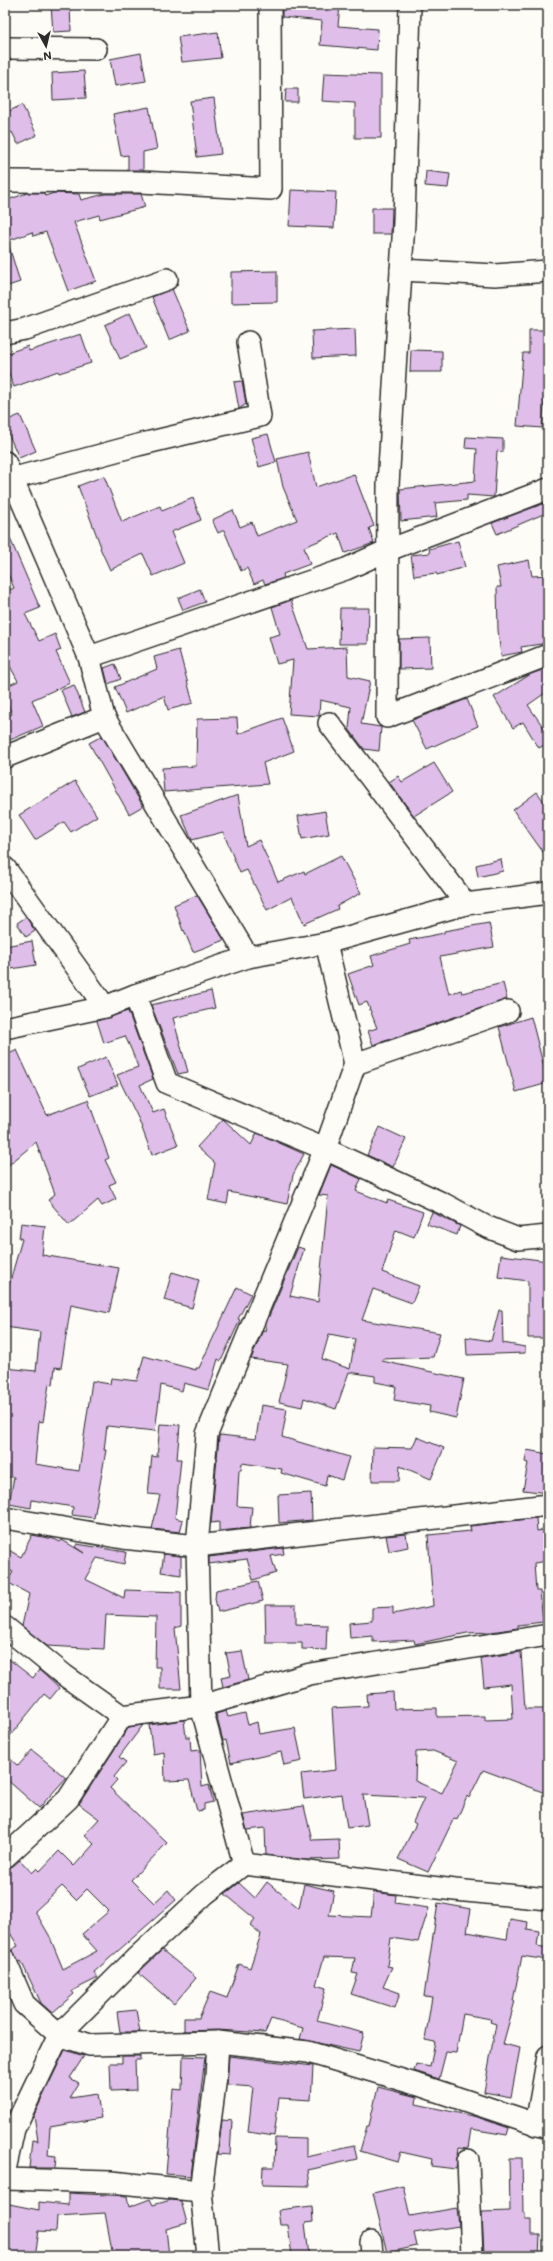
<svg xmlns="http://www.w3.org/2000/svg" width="553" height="2261" font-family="Mali,sans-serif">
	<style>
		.building { fill: #dfbeea; stroke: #2b2b2b; fill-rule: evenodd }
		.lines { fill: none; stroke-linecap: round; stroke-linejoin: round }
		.minor-casing { stroke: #2b2b2b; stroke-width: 24 }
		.minor { stroke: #fdfcf7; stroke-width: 21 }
	</style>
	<rect width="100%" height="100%" fill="#fdfcf7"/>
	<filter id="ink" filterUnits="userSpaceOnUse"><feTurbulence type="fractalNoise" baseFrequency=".025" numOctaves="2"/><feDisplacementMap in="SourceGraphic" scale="8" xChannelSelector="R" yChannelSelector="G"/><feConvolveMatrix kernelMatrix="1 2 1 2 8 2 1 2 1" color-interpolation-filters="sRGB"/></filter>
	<g filter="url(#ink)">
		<g class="building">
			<path d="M51 5H70L71 31 53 32Z"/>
			<path d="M282 5H340L338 26 378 29 377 50 320 45 322 21 282 17Z"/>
			<path d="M218 32 221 58 182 62 178 37Z"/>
			<path d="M141 53 146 81 115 86 110 59Z"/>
			<path d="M84 71 86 98 53 100 52 73Z"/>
			<path d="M324 73 381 75V138H355V103L322 101Z"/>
			<path d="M286 89H298V102H285Z"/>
			<path d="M214 98 221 154 197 157 190 101Z"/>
			<path d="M22 105 37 135 18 144 12 132 5 136V113Z"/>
			<path d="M149 107 157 149 143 152V170H128V155L121 156 113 114Z"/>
			<path d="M426 171 450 174 448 188 425 186Z"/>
			<path d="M291 190 336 192 334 228 289 226Z"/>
			<path d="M27 193H44L45 196 54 193 79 194 81 200 105 194H141L145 207 100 219 99 215 74 222 96 281 68 291 46 232 33 236 32 232 5 242V201Z"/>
			<path d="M372 208H392L391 234H372Z"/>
			<path d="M8 243 20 282 5 287V244Z"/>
			<path d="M277 271V302L231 303V272Z"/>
			<path d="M172 289 190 331 169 340 152 297Z"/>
			<path d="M130 313 146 348 120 359 105 325Z"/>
			<path d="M355 329 356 356 313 358 312 331Z"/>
			<path d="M529 330H548V365L542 428 517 426 523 353H529Z"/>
			<path d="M81 334 91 363 59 373 58 371 14 387 5 363V354L28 346 29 351Z"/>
			<path d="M411 350 442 351V372H410Z"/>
			<path d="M242 381 246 404 239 409 234 382Z"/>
			<path d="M20 415 36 451 19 458 5 426V421Z"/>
			<path d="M268 434 276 462 259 467 251 438Z"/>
			<path d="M466 437 503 439V452L497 451 494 497 467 495V500L435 503 437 517 401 521 400 489 475 481 477 449 465 448Z"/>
			<path d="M308 452 316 487 354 474 374 526 369 528 374 543 345 553 338 533 304 547 310 564 283 574 284 578 265 584 263 580 254 584 247 568 241 571 224 530 218 533 212 520 233 510 240 527 252 522 257 536 297 520 283 487 277 459Z"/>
			<path d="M104 476 122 522 160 506 162 511 193 498 201 520 171 532 184 563 153 576 143 554 110 570 100 548 101 547 78 486Z"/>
			<path d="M545 503 548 512 497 534 492 523Z"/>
			<path d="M5 527 40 608 25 614 39 641 55 634 61 650 56 652 70 683 32 700 43 726 5 742V717L12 714 5 699V687L18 681 5 657V592L14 588 5 567Z"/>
			<path d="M458 541 465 567 437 575 436 573 414 576 411 555 430 553 429 549Z"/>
			<path d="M529 560 532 576 548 575V643L521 647 522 652 501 656 498 630 497 587H501L497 567Z"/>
			<path d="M200 589 205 602 183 610 178 598Z"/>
			<path d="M291 600 308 649 347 647 348 676 370 681 361 724 381 727 379 751 364 749 349 729 351 707 320 700 319 716 289 714 293 660 277 664 269 637 280 634 272 607Z"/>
			<path d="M340 608H369L368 644H339Z"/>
			<path d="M430 638 431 668 399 669V639Z"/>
			<path d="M179 650 193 703 168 710 164 696 126 713 115 687 157 669 154 657Z"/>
			<path d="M115 664 121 679 108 684 104 668Z"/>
			<path d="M548 668V691L528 705 548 734V743L539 748 523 722 513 728 494 697 531 674Z"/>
			<path d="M74 685 85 712 72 717 61 690Z"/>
			<path d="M467 699 478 726 427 749 412 720Z"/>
			<path d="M237 718 238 734 282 718 294 751 263 763 268 784 164 792 162 768 196 766 197 719Z"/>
			<path d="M102 736 143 806 129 814 89 743Z"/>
			<path d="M434 763 452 792 414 816 389 782 398 776 402 782Z"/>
			<path d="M75 781 97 816 71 832 64 822 35 840 19 815Z"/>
			<path d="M537 792 548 807V859L513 810Z"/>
			<path d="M238 795 246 846 259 840 278 882 304 871 305 874 341 856 361 893 337 906 338 909 304 924 292 897 267 910 247 870 240 873 223 832 192 840 181 815Z"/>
			<path d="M325 811 329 834 302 839 298 816Z"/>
			<path d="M501 859 503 871 478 877 476 865Z"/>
			<path d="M197 895 224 940 193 952 184 930 183 931 174 905Z"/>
			<path d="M26 917 35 931 26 937 17 923Z"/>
			<path d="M489 923 494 947 440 957 449 994 461 990 462 993 503 983 507 999 373 1045 368 1031 377 1028 367 1002 359 1005 348 974 374 965 371 956 410 944 409 940 444 933V931Z"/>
			<path d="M32 941 36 965 5 970V946Z"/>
			<path d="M211 991 215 1008 173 1018 188 1072 178 1074 151 1005Z"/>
			<path d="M128 1011 153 1079 140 1085 153 1113 164 1109 178 1145 152 1155 139 1120 117 1075 138 1067 131 1049 125 1036 104 1043 97 1021Z"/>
			<path d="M531 1017 548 1083 516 1092 499 1027Z"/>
			<path d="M17 1050 47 1115 88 1100 109 1158 105 1160 116 1182 109 1185 116 1199 102 1206 98 1200 69 1225 48 1200 55 1194 36 1142 5 1168V1056Z"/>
			<path d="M106 1057 118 1085 90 1096 78 1069Z"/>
			<path d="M223 1119 251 1145 257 1133 304 1154 293 1175 287 1204 229 1192 227 1204 208 1200 215 1163 197 1147Z"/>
			<path d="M380 1127 406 1139 393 1167 367 1155Z"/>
			<path d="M331 1165 361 1179 356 1191 387 1203 388 1200 423 1212 414 1237 396 1230 382 1272 419 1286 412 1303 373 1289 362 1320 440 1333 433 1357 382 1359V1361L464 1379 456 1418 429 1412 430 1406 394 1400 396 1386 375 1382V1376L349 1372 336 1409 304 1398 302 1407 279 1402 288 1364 251 1359 263 1330 265 1331 267 1321 298 1247 304 1249 290 1296 318 1302 328 1196 319 1195ZM329 1334 355 1339 350 1369 322 1359Z"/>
			<path d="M432 1212 460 1226 457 1235 427 1224Z"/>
			<path d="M21 1223 45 1226 42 1255 119 1268 109 1313 71 1305 61 1368 55 1367 53 1385 49 1384 43 1422 39 1421 35 1464 79 1471 92 1381 110 1384 111 1378 137 1381 144 1356 196 1370V1368H199L237 1287 251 1294 238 1319 240 1320 221 1361 218 1359 209 1390 184 1383 182 1391 161 1385 155 1431 107 1426 104 1450H106L94 1518 72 1515 73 1507 32 1500 31 1508 9 1504 14 1477H5V1368L36 1371 40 1332 5 1327V1299L22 1239 19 1238Z"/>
			<path d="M501 1255 548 1261V1338H528V1281L498 1277Z"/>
			<path d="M172 1272 199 1280 192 1308 164 1300Z"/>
			<path d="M499 1310H502L503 1343 525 1347V1353L467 1355 466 1337 491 1341Z"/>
			<path d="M261 1405 287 1409 282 1437 349 1457 342 1480 327 1475 325 1486 281 1473 282 1469 242 1463 241 1470H239L237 1506 252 1507 250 1528 219 1531V1522L211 1523 219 1437 220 1435 256 1439Z"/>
			<path d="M160 1424 180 1425 177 1459H181L175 1518 183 1520 180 1532 152 1529 160 1495 148 1494 152 1456 157 1457Z"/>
			<path d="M417 1437 444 1448 431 1479 400 1466 399 1481H372L373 1447 412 1448Z"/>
			<path d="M527 1450 548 1454V1493L523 1490 528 1463 525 1462Z"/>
			<path d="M311 1493 312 1520 279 1523 278 1495Z"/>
			<path d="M536 1518 537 1531 548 1529V1561L534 1563 536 1591H540L543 1622 518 1625V1628L491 1632 467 1633 415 1644 414 1640 373 1642V1636L350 1638 349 1623 372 1621V1608L393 1607V1614L433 1606 428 1535 471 1531 470 1526Z"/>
			<path d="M406 1534 408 1547 389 1551 386 1536Z"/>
			<path d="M32 1535 54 1539 60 1542 62 1540 84 1553 75 1547 77 1544 126 1552 124 1564 97 1558 85 1579 124 1598 125 1590 181 1592V1626L175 1628 181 1689H160V1667H155L156 1617 106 1615 104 1649 47 1646 22 1626 29 1594 7 1582 13 1572 5 1568V1548L21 1557Z"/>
			<path d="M283 1548 284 1554 271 1556 276 1573 253 1580 247 1559 209 1564V1557Z"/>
			<path d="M164 1554 181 1556V1575L161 1572Z"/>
			<path d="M258 1581 263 1601 218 1612 215 1599 216 1590Z"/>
			<path d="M265 1605H296V1624L327 1625 326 1650 302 1649V1643H266Z"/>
			<path d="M242 1651 248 1680 223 1687 221 1677 231 1675 226 1653Z"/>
			<path d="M521 1652 525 1709H548V1794L483 1770 469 1798 467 1796 457 1819 454 1818 428 1872 398 1859 416 1824 413 1822 424 1798 363 1795 368 1825 347 1828 342 1794 304 1799 301 1774 336 1770 332 1708 368 1706 367 1694 393 1692 394 1709 437 1708V1717L485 1716V1720L513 1719 511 1684 484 1687 481 1658ZM433 1751 458 1761 442 1793 415 1781 416 1752Z"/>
			<path d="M5 1656 33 1678 39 1670 59 1688 50 1699 44 1694 5 1742Z"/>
			<path d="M226 1711 228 1717 245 1713 248 1725 257 1722 259 1734 295 1728 302 1761 284 1765 281 1752 231 1763 226 1740 223 1741 216 1714Z"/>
			<path d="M184 1720 186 1737H190L191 1751 200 1750 202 1787 209 1785 213 1802 204 1804V1810L197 1811 189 1780 165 1781 164 1752 153 1754 149 1725Z"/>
			<path d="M143 1725 119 1757 126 1762 114 1777 117 1780 110 1788 167 1843 131 1880 154 1903 168 1890 176 1900 94 1972 98 1978 72 1991 74 1994 52 2013 41 2003 21 1961 19 1962 12 1949 18 1946 5 1925V1869L13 1866 20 1860 32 1873 37 1868 40 1871 59 1851 74 1866 94 1844 84 1835 99 1819 79 1804 129 1727ZM62 1886 76 1900 87 1889 109 1911 82 1934 97 1951 63 1969 49 1935 35 1911Z"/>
			<path d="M32 1750 66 1778 39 1808 5 1778V1754L18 1766Z"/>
			<path d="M304 1806 312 1840 339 1839 340 1859 306 1860 266 1855 265 1828 247 1830 243 1815Z"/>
			<path d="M267 1882 299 1908 304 1884 334 1891 329 1915 371 1917 374 1892 396 1895 395 1903 429 1908 418 1942 391 1938 387 1966 392 1967 383 1987 400 1993 395 2008 351 1994 358 1974 352 1973 355 1958 324 1957 316 1985 326 1988 317 2021 364 2033 359 2052 300 2039 303 2028 271 2019 265 2033 218 2030 184 2031V2018H199L210 1992 227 1998 239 1964 250 1968 261 1934 250 1925 255 1919 225 1894 239 1883 255 1898Z"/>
			<path d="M438 1903 471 1909 467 1932 507 1939 510 1919 528 1922 527 1929 539 1931 537 1946 548 1948 547 1960 522 1956 513 2001H515L503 2044 520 2048 511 2097 484 2092 496 2024 490 2022 491 2019 463 2014 456 2053 446 2052 439 2079 414 2071 416 2064 430 2067 435 2042 425 2040 432 1997 424 1996Z"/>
			<path d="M162 1950 196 1978 174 2004 138 1973Z"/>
			<path d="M136 2010 140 2032H120L117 2012Z"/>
			<path d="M65 2050 84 2056 70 2078 79 2083 70 2098 97 2094 101 2118 50 2127 48 2155 56 2156 55 2168H29L32 2140 38 2141 34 2115Z"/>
			<path d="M122 2056H140V2060H135L136 2090 111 2091 110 2063H122Z"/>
			<path d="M183 2056 205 2057 191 2176 166 2174 173 2089 182 2090Z"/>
			<path d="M229 2056 313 2066 311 2100 279 2098 274 2136 248 2132 253 2087 227 2085Z"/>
			<path d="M378 2087 417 2097 416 2104 477 2117 509 2128 507 2135 471 2129 468 2148 459 2147 456 2169 431 2166 432 2159 401 2152 398 2162 360 2151 367 2126H369Z"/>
			<path d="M222 2120 232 2121 230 2155 218 2154Z"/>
			<path d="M275 2138 306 2139V2156L354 2145 357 2159 308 2170 310 2186 262 2185 263 2167H274Z"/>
			<path d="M509 2158H522L523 2213H525V2219H531V2235H540L539 2256H484L482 2212 510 2211Z"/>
			<path d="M403 2186 410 2216 457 2208 459 2226 414 2233 417 2246 387 2253 373 2193Z"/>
			<path d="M68 2193 127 2196 129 2207 150 2199 153 2205 171 2200 181 2201 187 2223 166 2229 169 2256H113L105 2213 57 2216 56 2232 39 2231 35 2256H5V2222L9 2204 39 2210V2202L68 2205Z"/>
			<path d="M312 2206 313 2222 305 2223 309 2256H292L288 2225H280L278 2210Z"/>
		</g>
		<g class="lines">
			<defs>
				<g id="minor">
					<path d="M410 5 404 222 388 485 387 717 548 655"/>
					<path d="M5 48 96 49"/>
					<path d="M5 181 141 182 271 189 270 5"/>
					<path d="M401 270 495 275 548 271"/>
					<path d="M5 333 25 329 167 279"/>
					<path d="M5 462 89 657 104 717 248 957"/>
					<path d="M11 479 138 445 260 416 248 342"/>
					<path d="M89 657 346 569 386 551 548 489"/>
					<path d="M329 723 466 904"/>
					<path d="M5 757 104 717"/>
					<path d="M5 868 105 1007"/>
					<path d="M326 943 248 957 135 995 167 1083 325 1149 444 1204 485 1226 518 1239 548 1236"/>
					<path d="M5 1028 105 1007 135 995"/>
					<path d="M355 1064 508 1011"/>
					<path d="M5 1518 123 1538 197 1546 548 1505"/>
					<path d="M5 1627 64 1675 122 1716 201 1706 310 1674 548 1635"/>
					<path d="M5 1857 68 1799 122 1716"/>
					<path d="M244 1864 455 1890 548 1899"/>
					<path d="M5 1960 24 2004 59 2035 90 2045 218 2042 308 2052 422 2086 548 2128"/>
					<path d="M536 2125 548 2056"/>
					<path d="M468 2160 472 2256"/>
					<path d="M5 2170 14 2129 59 2035 136 1958 205 1894 244 1864 201 1706 197 1546 207 1434 325 1149 355 1064 326 943 466 904 548 893"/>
					<path d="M5 2179 111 2182 201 2191"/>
					<path d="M371 2242 372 2256"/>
					<path d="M208 2256 201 2191 216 2077 218 2042"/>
				</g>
			</defs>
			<use href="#minor" class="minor-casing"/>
			<use href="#minor" class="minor"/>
		</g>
	</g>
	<rect width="553" height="2261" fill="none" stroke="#fdfcf7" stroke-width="20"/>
	<rect x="10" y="10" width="533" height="2241" fill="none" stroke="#2b2b2b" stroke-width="1.5" filter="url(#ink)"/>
	<g transform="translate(46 46) rotate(172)" stroke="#fdfcf7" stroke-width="3" paint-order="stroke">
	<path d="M0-3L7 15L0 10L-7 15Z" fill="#2b2b2b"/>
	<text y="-6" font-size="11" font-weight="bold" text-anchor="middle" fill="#2b2b2b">N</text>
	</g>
</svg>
